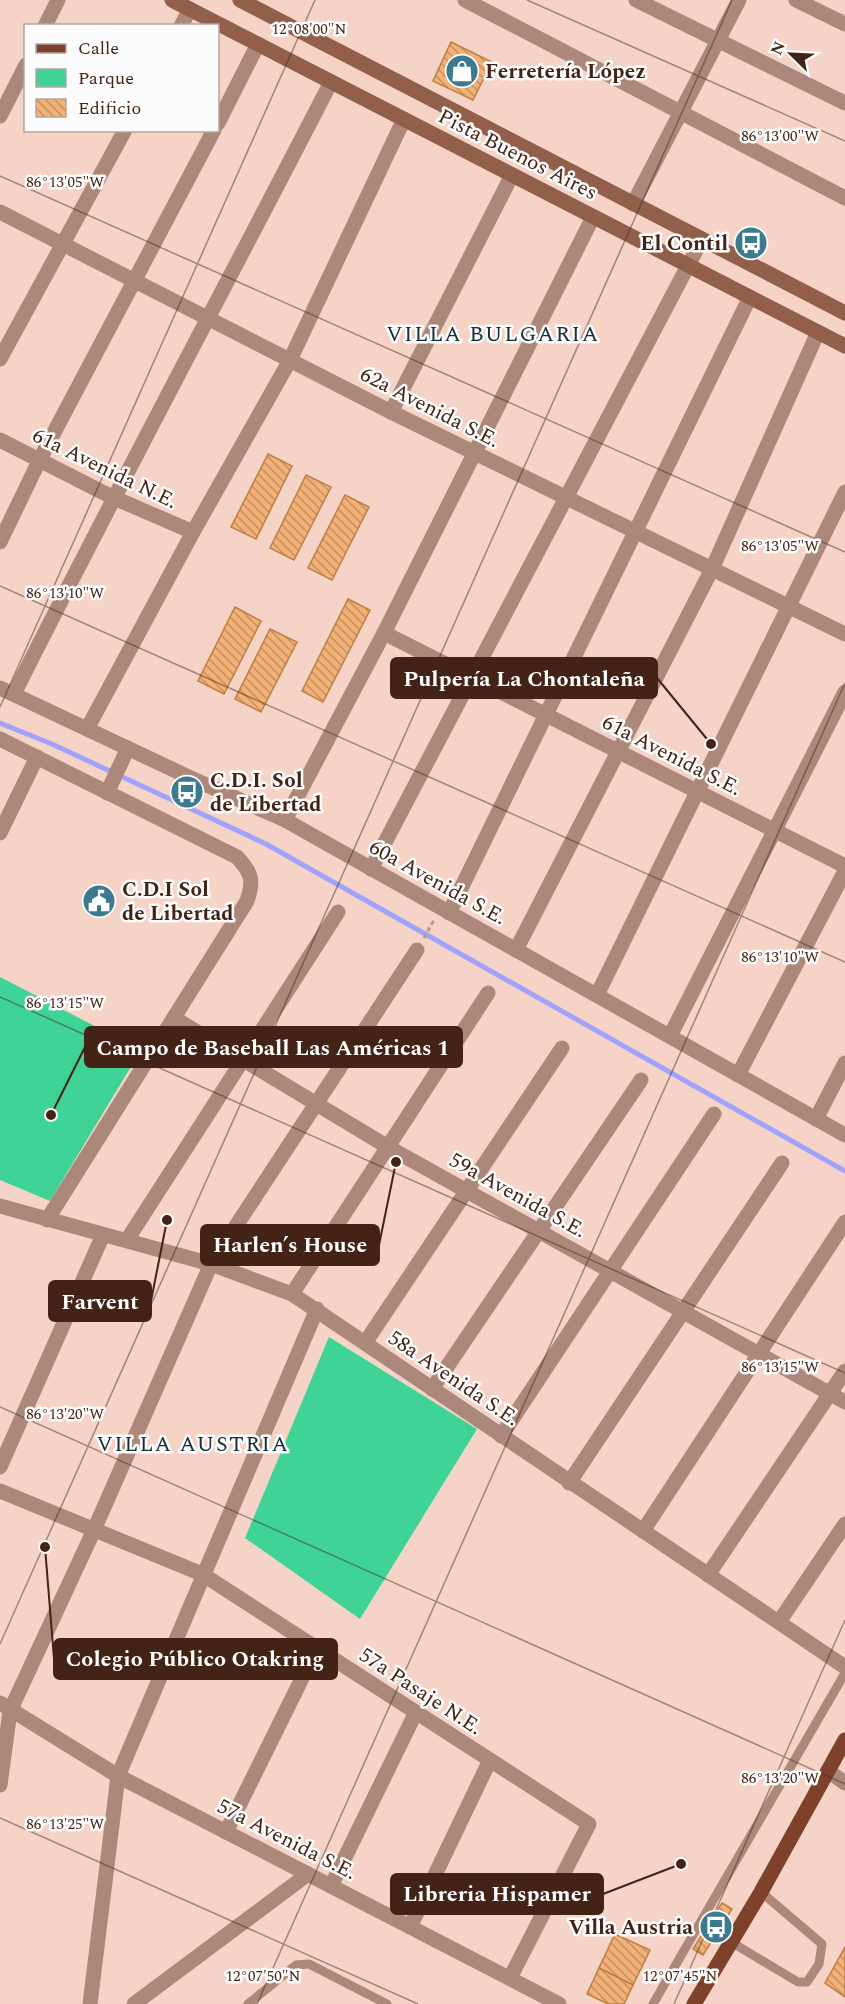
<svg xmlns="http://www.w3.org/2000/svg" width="845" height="2004" font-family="Spectral,serif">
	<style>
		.park { fill: #3fd398 }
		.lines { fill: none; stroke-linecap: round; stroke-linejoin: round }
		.stream { stroke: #a1a2fb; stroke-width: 5 }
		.building { fill: url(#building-back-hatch); stroke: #bd7f44; stroke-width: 1.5 }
		.path { stroke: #ba998c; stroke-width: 3; stroke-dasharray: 4.5 3; stroke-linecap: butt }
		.service { stroke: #ac887a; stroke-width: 9 }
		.minor { stroke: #ac887a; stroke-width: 15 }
		.secondary { stroke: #925f4b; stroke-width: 15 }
		.primary { stroke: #7e4129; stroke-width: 15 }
		.ticks { fill: none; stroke: #432316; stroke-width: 1.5; stroke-opacity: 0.45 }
		.labels { text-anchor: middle; stroke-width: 5; stroke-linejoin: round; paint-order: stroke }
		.poi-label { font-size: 21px; font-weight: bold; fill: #432316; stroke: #fcfcfc; text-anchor: start }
		.street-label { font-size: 21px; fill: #432316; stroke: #fcfcfc }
		.neighbourhood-label { font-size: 22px; letter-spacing: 1.5px; fill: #112f39; stroke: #fcfcfc }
		.ticks-label { font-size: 15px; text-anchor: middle; fill: #432316; stroke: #fcfcfc; stroke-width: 5; stroke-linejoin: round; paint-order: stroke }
		.leader { fill: none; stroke: #432316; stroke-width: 2 }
		.callout-dot { fill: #432316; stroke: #fcfcfc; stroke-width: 2 }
		.callout { fill: #432316; stroke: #432316; stroke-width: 2 }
		.callout-label { font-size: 22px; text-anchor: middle; font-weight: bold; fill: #fff }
	</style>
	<defs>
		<pattern id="building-back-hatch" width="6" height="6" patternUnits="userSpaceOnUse" patternTransform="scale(1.5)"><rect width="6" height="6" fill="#f2b176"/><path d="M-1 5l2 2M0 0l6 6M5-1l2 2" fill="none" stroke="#c69060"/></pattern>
	</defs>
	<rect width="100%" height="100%" fill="#f5d3c6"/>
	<g class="park">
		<path d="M0 977 141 1050 50 1201 0 1180Z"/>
		<path d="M329 1337 477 1429 360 1619 245 1538Z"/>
	</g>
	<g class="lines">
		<path class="stream" d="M0 723 52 744 266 844 845 1171"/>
	</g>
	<g class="building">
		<path d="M451 42 492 62 473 100 433 81Z"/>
		<path d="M268 454 292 466 256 539 231 527Z"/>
		<path d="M306 475 331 487 294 560 270 548Z"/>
		<path d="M345 495 369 507 332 580 308 568Z"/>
		<path d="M348 599 370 610 323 702 302 691Z"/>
		<path d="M235 607 261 621 224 694 198 681Z"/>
		<path d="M270 629 297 642 261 712 235 699Z"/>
		<path d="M722 1903 732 1909 703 1955 693 1949Z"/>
		<path d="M615 1934 650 1950 633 1985 599 1968Z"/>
		<path d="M845 1947V1997L825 1983Z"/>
		<path d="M599 1968 633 1985 624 2004H608L587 1994Z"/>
	</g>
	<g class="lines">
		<path class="path" d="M424 938 434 920"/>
		<g class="service">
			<path d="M731 1942 798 1982H807L819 1964 822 1944 761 1892"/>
			<path d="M248 2004 296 1965 309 1964 387 2004"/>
			<path d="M653 2004 845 1673"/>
		</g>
		<g class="minor">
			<path d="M465 0 845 198"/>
			<path d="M636 0 845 103"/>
			<path d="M796 0 845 24"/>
			<path d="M45 26 58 0"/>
			<path d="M181 26 190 9"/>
			<path d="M0 116 26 65"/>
			<path d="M218 123 258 44"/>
			<path d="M633 204 739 0"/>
			<path d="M0 212 391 412 845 634"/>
			<path d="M0 359 125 130"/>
			<path d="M391 412 512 175"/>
			<path d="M0 440 112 497 193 532"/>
			<path d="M0 542 40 459 214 130"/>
			<path d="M384 633 845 866"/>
			<path d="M0 688 193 779 285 820 845 1135"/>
			<path d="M14 694C117 488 226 286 331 82"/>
			<path d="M87 729 193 532 290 360 404 119"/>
			<path d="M0 739 237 857C252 873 254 881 247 901L47 1220"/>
			<path d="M107 793 128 748"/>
			<path d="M285 820 384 633 593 217"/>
			<path d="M0 833 37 757"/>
			<path d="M371 869 702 239"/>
			<path d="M449 913 750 297"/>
			<path d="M516 950 712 569 818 332"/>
			<path d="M597 995 845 492"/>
			<path d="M174 1018 388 1147 845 1402"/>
			<path d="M670 1036 845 692"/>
			<path d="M738 1075 845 871"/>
			<path d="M816 1119 845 1063"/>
			<path d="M0 1206 211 1264 292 1294 845 1667"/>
			<path d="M127 1240 338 912"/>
			<path d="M292 1294 488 993"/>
			<path d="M365 1343 562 1048"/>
			<path d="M432 1389 641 1080"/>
			<path d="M501 1436 714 1114"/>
			<path d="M0 1467 103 1235"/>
			<path d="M569 1483 782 1163"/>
			<path d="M0 1491 202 1574 589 1824 510 1978"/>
			<path d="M643 1531 845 1222"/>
			<path d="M708 1575 845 1371"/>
			<path d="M779 1622 845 1524"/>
			<path d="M0 1703 118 1776 559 2004"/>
			<path d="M828 1771 845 1783"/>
			<path d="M0 1785 10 1711 94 1530 211 1264 417 950"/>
			<path d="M226 1832 317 1648"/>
			<path d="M331 1886 416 1712"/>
			<path d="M410 1927 490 1760"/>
			<path d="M90 2004 118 1776 317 1309"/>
			<path d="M134 2004 308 1874"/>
		</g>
		<g class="secondary">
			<path d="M172 0 845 346"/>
			<path d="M240 0 845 313"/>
		</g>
		<path class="primary" d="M694 2004 761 1892 845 1740"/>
	</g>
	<path class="ticks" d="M527 0 845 141M0 176 845 552M0 586 845 962M0 707 315 0M0 997 845 1373M0 1407 845 1784M0 1644 732 0M0 1818 418 2004M257 2004 845 683M674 2004 845 1620"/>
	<defs>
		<symbol id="shop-disc" viewBox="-11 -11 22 22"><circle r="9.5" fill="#3b7a8f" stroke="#fcfcfc"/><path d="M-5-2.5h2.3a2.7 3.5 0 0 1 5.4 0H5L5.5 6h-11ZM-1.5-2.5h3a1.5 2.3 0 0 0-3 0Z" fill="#fff"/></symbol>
		<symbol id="bus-disc" viewBox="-11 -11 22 22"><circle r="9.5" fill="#3b7a8f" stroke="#fcfcfc"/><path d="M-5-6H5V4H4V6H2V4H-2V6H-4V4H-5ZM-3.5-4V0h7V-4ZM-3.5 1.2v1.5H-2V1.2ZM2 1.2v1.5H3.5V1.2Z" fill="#fff"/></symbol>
		<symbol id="civic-disc" viewBox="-11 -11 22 22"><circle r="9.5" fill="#3b7a8f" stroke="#fcfcfc"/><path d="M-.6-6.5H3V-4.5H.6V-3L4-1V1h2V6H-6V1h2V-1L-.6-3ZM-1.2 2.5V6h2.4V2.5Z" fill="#fff"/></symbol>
	</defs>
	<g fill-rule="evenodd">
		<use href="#shop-disc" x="443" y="52" width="38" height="38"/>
		<use href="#bus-disc" x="732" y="224" width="38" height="38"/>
		<use href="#bus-disc" x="168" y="773" width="38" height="38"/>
		<use href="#civic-disc" x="80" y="882" width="38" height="38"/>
		<use href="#bus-disc" x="697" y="1908" width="38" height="38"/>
	</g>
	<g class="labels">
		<g class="poi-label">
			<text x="485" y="78">Ferretería López</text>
			<text x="728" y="250" text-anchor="end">El Contil</text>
			<text x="210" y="787">C.D.I. Sol<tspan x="210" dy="24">de Libertad</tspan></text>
			<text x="122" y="896">C.D.I Sol<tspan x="122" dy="24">de Libertad</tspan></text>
			<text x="693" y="1934" text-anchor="end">Villa Austria</text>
		</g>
		<g class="street-label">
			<text transform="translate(518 154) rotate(27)" y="7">Pista Buenos Aires</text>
			<text transform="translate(430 407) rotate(27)" y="7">62a Avenida S.E.</text>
			<text transform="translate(105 468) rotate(26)" y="7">61a Avenida N.E.</text>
			<text transform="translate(672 755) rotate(27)" y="7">61a Avenida S.E.</text>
			<text transform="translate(438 882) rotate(29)" y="7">60a Avenida S.E.</text>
			<text transform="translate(518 1195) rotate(29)" y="7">59a Avenida S.E.</text>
			<text transform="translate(454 1378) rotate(34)" y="7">58a Avenida S.E.</text>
			<text transform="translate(421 1691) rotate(33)" y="7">57a Pasaje N.E.</text>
			<text transform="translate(287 1839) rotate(27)" y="7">57a Avenida S.E.</text>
		</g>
		<g class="neighbourhood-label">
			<text x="493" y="341">VILLA BULGARIA</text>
			<text x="193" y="1451">VILLA AUSTRIA</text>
		</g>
	</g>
	<g class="ticks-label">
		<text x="309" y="34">12°08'00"N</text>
		<text x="780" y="141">86°13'00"W</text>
		<text x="65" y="187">86°13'05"W</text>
		<text x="780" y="551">86°13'05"W</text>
		<text x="65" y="598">86°13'10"W</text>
		<text x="780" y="962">86°13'10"W</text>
		<text x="65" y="1008">86°13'15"W</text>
		<text x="780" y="1372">86°13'15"W</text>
		<text x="65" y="1419">86°13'20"W</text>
		<text x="780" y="1783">86°13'20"W</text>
		<text x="65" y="1829">86°13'25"W</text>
		<text x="263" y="1981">12°07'50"N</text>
		<text x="680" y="1981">12°07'45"N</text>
	</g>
	<path class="leader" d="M711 744L657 678M51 1115L85 1047M396 1162L379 1245M167 1220L151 1301M45 1547L54 1659M681 1864L603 1894"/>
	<g class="callout-dot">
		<circle cx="711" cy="744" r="6"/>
		<circle cx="51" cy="1115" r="6"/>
		<circle cx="396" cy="1162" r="6"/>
		<circle cx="167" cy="1220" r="6"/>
		<circle cx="45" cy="1547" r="6"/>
		<circle cx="681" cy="1864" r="6"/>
	</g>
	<g class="callout">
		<rect x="391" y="658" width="266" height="40" rx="6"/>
		<rect x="85" y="1027" width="377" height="40" rx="6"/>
		<rect x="201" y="1225" width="178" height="40" rx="6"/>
		<rect x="49" y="1281" width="102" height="40" rx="6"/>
		<rect x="54" y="1639" width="283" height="40" rx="6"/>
		<rect x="391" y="1874" width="212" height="40" rx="6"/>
	</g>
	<g class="callout-label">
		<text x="524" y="686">Pulpería La Chontaleña</text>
		<text x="273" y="1055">Campo de Baseball Las Américas 1</text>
		<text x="290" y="1252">Harlen’s House</text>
		<text x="100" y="1309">Farvent</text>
		<text x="195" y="1666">Colegio Público Otakring</text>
		<text x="497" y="1901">Libreria Hispamer</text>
	</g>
	<rect x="24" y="24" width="195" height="108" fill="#fcfcfc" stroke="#b2a5a0" stroke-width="1.5"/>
	<rect x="36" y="44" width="30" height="9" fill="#7e4129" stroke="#b2a5a0" stroke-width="1.5"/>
	<text x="78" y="54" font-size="18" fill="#432316">Calle</text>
	<rect x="36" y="69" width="30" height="18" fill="#3fd398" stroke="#b2a5a0" stroke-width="1.5"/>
	<text x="78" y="84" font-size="18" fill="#432316">Parque</text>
	<rect x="36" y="99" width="30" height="18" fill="url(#building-back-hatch)" stroke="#b2a5a0" stroke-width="1.5"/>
	<text x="78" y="114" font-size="18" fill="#432316">Edificio</text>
	<g transform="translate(791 54) rotate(294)" stroke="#fcfcfc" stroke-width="4.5" paint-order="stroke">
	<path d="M0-4.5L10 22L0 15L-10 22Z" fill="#432316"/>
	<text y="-9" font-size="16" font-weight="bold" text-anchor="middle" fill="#432316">N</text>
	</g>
</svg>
